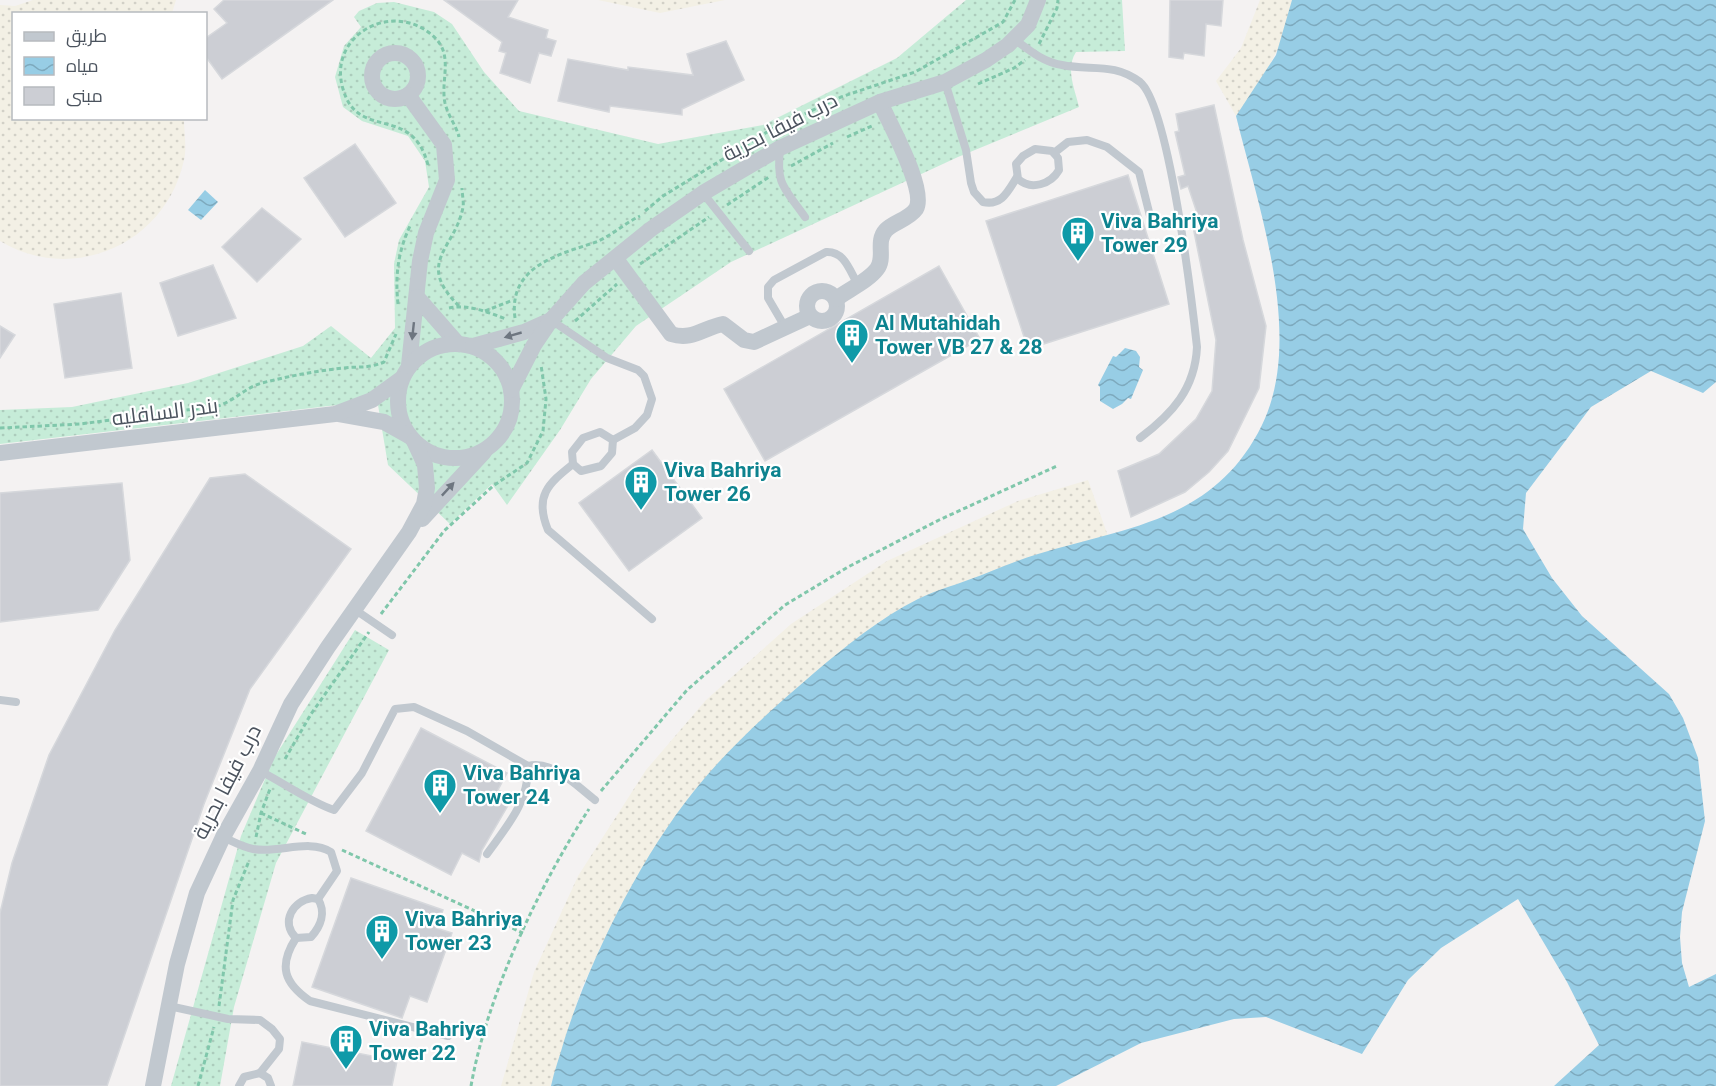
<svg xmlns="http://www.w3.org/2000/svg" width="1716" height="1086" font-family="Roboto,Cairo,sans-serif">
	<style>
		.sand { fill: url(#sand-dots) }
		.garden { fill: url(#garden-dots) }
		.water { fill: url(#water-waves) }
		.building { fill: #ccced4; stroke: #d6d8dc; stroke-width: 1.5 }
		.lines { fill: none; stroke-linecap: round; stroke-linejoin: round }
		.path { stroke: #80c7ab; stroke-width: 3; stroke-dasharray: 4.5 3; stroke-linecap: butt }
		.lane { stroke: #c1c8cf; stroke-width: 8 }
		.street { stroke: #c1c8cf; stroke-width: 16 }
		.oneway { fill: #6e7680 }
		.labels { text-anchor: middle; stroke-width: 4.5; stroke-linejoin: round; paint-order: stroke }
		.street-label { font-size: 21px; fill: #4b535e; stroke: #fff }
		.culture-label { font-size: 21px; font-weight: bold; fill: #0d838f; stroke: #fff; text-anchor: start }
	</style>
	<defs>
		<pattern id="sand-dots" width="8" height="8" patternUnits="userSpaceOnUse" patternTransform="scale(1.5)"><rect width="8" height="8" fill="#f3f0e5"/><path d="M2 2h.1M6 6h.1" fill="none" stroke="#d2d0c7" stroke-width="1.8" stroke-linecap="round"/></pattern>
		<pattern id="garden-dots" width="8" height="8" patternUnits="userSpaceOnUse" patternTransform="scale(1.5)"><rect width="8" height="8" fill="#c6ecd8"/><path d="M2 2h.1M6 6h.1" fill="none" stroke="#acccbc" stroke-width="1.8" stroke-linecap="round"/></pattern>
		<pattern id="water-waves" width="16" height="10" patternUnits="userSpaceOnUse" patternTransform="scale(1.5)"><rect width="16" height="10" fill="#97cde5"/><path d="M0 5q4-4 8 0t8 0" fill="none" stroke="#7da9bd"/></pattern>
	</defs>
	<rect width="100%" height="100%" fill="#f4f2f2"/>
	<g class="sand">
		<path d="M33 0H176L172 13 14 14V118L184 119C184 132 187 148 184 160 166 244 73 285 0 241V5L15 6Z"/>
		<path d="M598 0H725L660 13Z"/>
		<path d="M1260 0H1292C1287 44 1261 81 1236 116L1216 81 1241 48Z"/>
		<path d="M1088 480 1108 536 1036 555 918 599 693 792 656 846 622 906 582 987 551 1086H501L534 972 578 876 646 770 706 700 791 624 887 561 1018 501Z"/>
	</g>
	<g class="garden">
		<path d="M966 0H1122L1125 51 1076 52C1065 69 1075 89 1079 107L958 157 731 262 636 326 591 379 560 430 507 505 492 484 450 524 388 465 376 393 346 404 0 444V410L72 407 188 383 303 346 331 326 371 358 395 328 394 264 399 240 429 187 425 161 408 136 362 121 343 107 335 77 344 46 361 27 354 17 359 11 377 3 394 2 434 12 452 24 484 72 519 111 658 144 763 125 897 58Z"/>
		<path d="M355 630 389 650 276 863 234 1007 220 1086H171L241 836 274 758Z"/>
	</g>
	<g class="water">
		<path d="M1292 0H1716V382L1703 393 1651 371 1591 407 1526 493 1523 529 1552 578 1582 616 1669 694 1683 718 1698 758 1705 821 1682 912 1680 937 1682 963 1689 987 1716 974V1086H1554L1599 1045 1567 982 1518 899 1441 948 1408 980 1362 1054 1266 1017 1234 1019 1141 1043 1056 1086H551C554 1071 560 1056 564 1041 590 959 640 858 694 791 729 747 771 710 814 673 846 646 880 618 918 599 934 591 952 586 968 580 991 572 1014 561 1038 554 1127 527 1215 521 1262 425 1305 337 1258 206 1236 116L1276 55Z"/>
		<path d="M205 190 218 202 201 220 188 210Z"/>
		<path d="M1125 348 1136 351 1140 357 1139 367 1143 370 1131 399 1128 398 1122 404 1113 409 1100 401V387L1098 385 1113 356 1116 357Z"/>
	</g>
	<g class="building">
		<path d="M224 0H333L222 79 206 57V38L227 23 214 9Z"/>
		<path d="M444 0H518L508 17 548 30 546 38 556 41 551 56 539 53 530 83 500 73 506 53 499 51 502 42Z"/>
		<path d="M1170 0H1223L1221 26 1206 24 1204 56 1184 53 1183 59 1169 57Z"/>
		<path d="M726 41 744 80 682 109V115L610 106 609 112 558 101 568 59 628 70V67L693 75 687 54Z"/>
		<path d="M1214 105 1243 240 1266 326 1259 388 1228 451 1209 472 1185 492 1131 517 1118 471 1159 454 1196 419 1212 391 1216 340 1191 217 1198 216 1188 186 1181 189 1178 177 1185 175 1175 132 1179 131 1176 114Z"/>
		<path d="M355 144 396 203 345 237 304 178Z"/>
		<path d="M1128 175 1169 304 1028 349 986 221Z"/>
		<path d="M262 208 301 239 257 282 222 247Z"/>
		<path d="M213 265 236 318 178 336 160 283Z"/>
		<path d="M939 266 980 339 765 461 724 389Z"/>
		<path d="M121 293 132 368 65 378 54 304Z"/>
		<path d="M0 326 15 335 0 358Z"/>
		<path d="M652 450 702 518 629 571 579 503Z"/>
		<path d="M245 474 351 549 250 689 204 804 107 1086H0V913L12 863 49 755 115 630 210 478Z"/>
		<path d="M122 483 130 560 98 610 0 622V493Z"/>
		<path d="M421 728 507 773 498 790 513 797 482 850 479 862 462 853 451 875 366 831Z"/>
		<path d="M351 878 443 910 436 928 452 933 427 1002 410 996 402 1018 312 987Z"/>
		<path d="M302 1042 397 1061 392 1086H293Z"/>
	</g>
	<g class="lines">
		<g class="path">
			<path d="M1039 44 1057 8 1058 0"/>
			<path d="M978 84 1014 68 1025 60"/>
			<path d="M847 137 874 125"/>
			<path d="M428 165C412 103 358 142 343 89 327 36 391 0 432 35 455 54 440 79 445 103 448 116 456 125 459 137"/>
			<path d="M791 166 833 143"/>
			<path d="M727 205 769 177"/>
			<path d="M645 211 663 196 772 129 841 97 915 72 984 33 1003 22 1015 0"/>
			<path d="M640 264 709 217"/>
			<path d="M398 304C395 275 398 252 410 226"/>
			<path d="M459 306C414 262 456 248 463 207 464 202 462 194 462 188"/>
			<path d="M449 308C469 304 487 312 506 319"/>
			<path d="M485 311 513 300"/>
			<path d="M515 318C508 266 558 255 596 242 611 236 625 223 640 216"/>
			<path d="M575 321 617 284"/>
			<path d="M0 428 80 424 218 406C234 401 246 387 262 383 289 376 316 371 344 368 361 366 367 369 384 362L396 334"/>
			<path d="M381 614 444 531 493 486 527 463 543 431 546 399 541 365"/>
			<path d="M285 759 311 714 369 632"/>
			<path d="M601 791 687 690 785 605 848 567 939 520 1057 466"/>
			<path d="M261 813 306 834"/>
			<path d="M256 837 261 813 270 789"/>
			<path d="M342 850 523 933"/>
			<path d="M219 1006 233 900 249 861"/>
			<path d="M198 1086 214 1027"/>
			<path d="M471 1086C487 995 539 886 589 809"/>
		</g>
		<g class="lane">
			<path d="M1014 39C1029 50 1043 62 1062 65 1090 71 1114 62 1140 82 1169 106 1192 302 1197 347 1195 389 1172 414 1140 438"/>
			<path d="M945 82 966 150 971 183 974 192 983 202C1002 206 1008 191 1017 177"/>
			<path d="M780 148C776 186 784 187 805 217"/>
			<path d="M1035 149 1052 151 1058 158 1059 170C1051 184 1031 191 1018 179L1016 164 1023 156Z"/>
			<path d="M1054 153 1068 142 1087 140 1107 147 1139 172 1150 216"/>
			<path d="M703 193 749 251"/>
			<path d="M551 320 607 358 638 370 644 376 652 399 647 415 635 428 613 440"/>
			<path d="M785 327 768 298V287L774 280 826 252C844 251 849 269 857 283"/>
			<path d="M600 432 613 440 612 453 601 466 581 471 573 464 572 452 583 438Z"/>
			<path d="M573 464C548 484 534 496 548 530L652 619"/>
			<path d="M354 609 392 635"/>
			<path d="M0 700 16 702"/>
			<path d="M528 766C551 759 577 786 595 800"/>
			<path d="M260 771C284 783 310 802 334 810L362 773 395 709 414 707 467 731 528 766C529 802 507 826 487 854"/>
			<path d="M223 837C232 841 243 847 253 849 278 854 309 838 331 852L337 871 318 899"/>
			<path d="M312 898 318 899C326 912 321 926 311 937L296 938C280 922 293 901 312 898Z"/>
			<path d="M296 938C278 966 284 983 310 1001L448 1036"/>
			<path d="M169 1006 228 1019 260 1020 272 1029 280 1039 279 1049 260 1073"/>
			<path d="M239 1086 244 1077 260 1073 268 1078 271 1086"/>
		</g>
		<g class="street">
			<circle cx="395" cy="76" r="23"/>
			<path d="M408 95 444 145 447 180 426 233 420 261 409 365"/>
			<path d="M616 259 671 334C692 341 703 328 723 324L744 340 754 342 810 316"/>
			<circle cx="822" cy="306" r="15"/>
			<path d="M417 297 458 344"/>
			<path d="M836 299C848 290 868 281 877 269 886 257 875 242 886 230 894 222 909 219 916 209 927 190 889 123 880 102"/>
			<circle cx="455" cy="401" r="57"/>
			<path d="M473 346 524 332 551 320"/>
			<path d="M511 390 534 345 551 320 584 283 651 229 703 193 780 148 880 102 945 82 986 60 1008 45 1028 25 1038 0"/>
			<path d="M339 414 384 422 409 436"/>
			<path d="M0 453 335 414 372 400 401 379"/>
			<path d="M422 519 484 452"/>
			<path d="M153 1086 177 964 197 893 223 837 260 771 291 704 328 647 409 532 424 504 427 488 425 465 414 441"/>
		</g>
	</g>
	<defs><path id="oneway-solid" d="M-6-.8H1V-3.2L6.5 0L1 3.2V.8H-6Z" transform="scale(1.5)"/></defs>
	<g class="oneway">
		<use href="#oneway-solid" transform="translate(413 331) rotate(96)"/>
		<use href="#oneway-solid" transform="translate(513 335) rotate(164)"/>
		<use href="#oneway-solid" transform="translate(448 489) rotate(-47)"/>
	</g>
	<defs>
		<symbol id="building-pin" viewBox="-11 -11 22 30"><path d="M0 17L-7.5 6A9.5 9.5 0 1 1 7.5 6Z" fill="#0f9aa8" stroke="#fff"/><path d="M-4-6H4V6H1V3H-1V6H-4ZM-2.5-4.3h1.7v1.8h-1.7ZM.8-4.3h1.7v1.8H.8ZM-2.5-1h1.7V.8h-1.7ZM.8-1h1.7V.8H.8Z" fill="#fff"/></symbol>
	</defs>
	<g fill-rule="evenodd">
		<use href="#building-pin" x="1059" y="214" width="38" height="52"/>
		<use href="#building-pin" x="833" y="316" width="38" height="52"/>
		<use href="#building-pin" x="622" y="463" width="38" height="52"/>
		<use href="#building-pin" x="421" y="766" width="38" height="52"/>
		<use href="#building-pin" x="363" y="912" width="38" height="52"/>
		<use href="#building-pin" x="327" y="1022" width="38" height="52"/>
	</g>
	<g class="labels">
		<g class="street-label">
			<text transform="translate(780 127) rotate(-27)" y="7">درب فيفا بحرية</text>
			<text transform="translate(165 412) rotate(-7)" y="7">بندر السافليه</text>
			<text transform="translate(227 782) rotate(-63)" y="7">درب فيفا بحرية</text>
		</g>
		<g class="culture-label">
			<text x="1101" y="228">Viva Bahriya<tspan x="1101" dy="24">Tower 29</tspan></text>
			<text x="875" y="330">Al Mutahidah<tspan x="875" dy="24">Tower VB 27 &amp; 28</tspan></text>
			<text x="664" y="477">Viva Bahriya<tspan x="664" dy="24">Tower 26</tspan></text>
			<text x="463" y="780">Viva Bahriya<tspan x="463" dy="24">Tower 24</tspan></text>
			<text x="405" y="926">Viva Bahriya<tspan x="405" dy="24">Tower 23</tspan></text>
			<text x="369" y="1036">Viva Bahriya<tspan x="369" dy="24">Tower 22</tspan></text>
		</g>
	</g>
	<rect x="12" y="12" width="195" height="108" fill="#ffffff" stroke="#b7babf" stroke-width="1.5"/>
	<rect x="24" y="32" width="30" height="9" fill="#c1c8cf" stroke="#b7babf" stroke-width="1.5"/>
	<text x="66" y="42" font-size="18" fill="#4b535e">طريق</text>
	<rect x="24" y="57" width="30" height="18" fill="url(#water-waves)" stroke="#b7babf" stroke-width="1.5"/>
	<text x="66" y="72" font-size="18" fill="#4b535e">مياه</text>
	<rect x="24" y="87" width="30" height="18" fill="#ccced4" stroke="#b7babf" stroke-width="1.5"/>
	<text x="66" y="102" font-size="18" fill="#4b535e">مبنى</text>
</svg>
